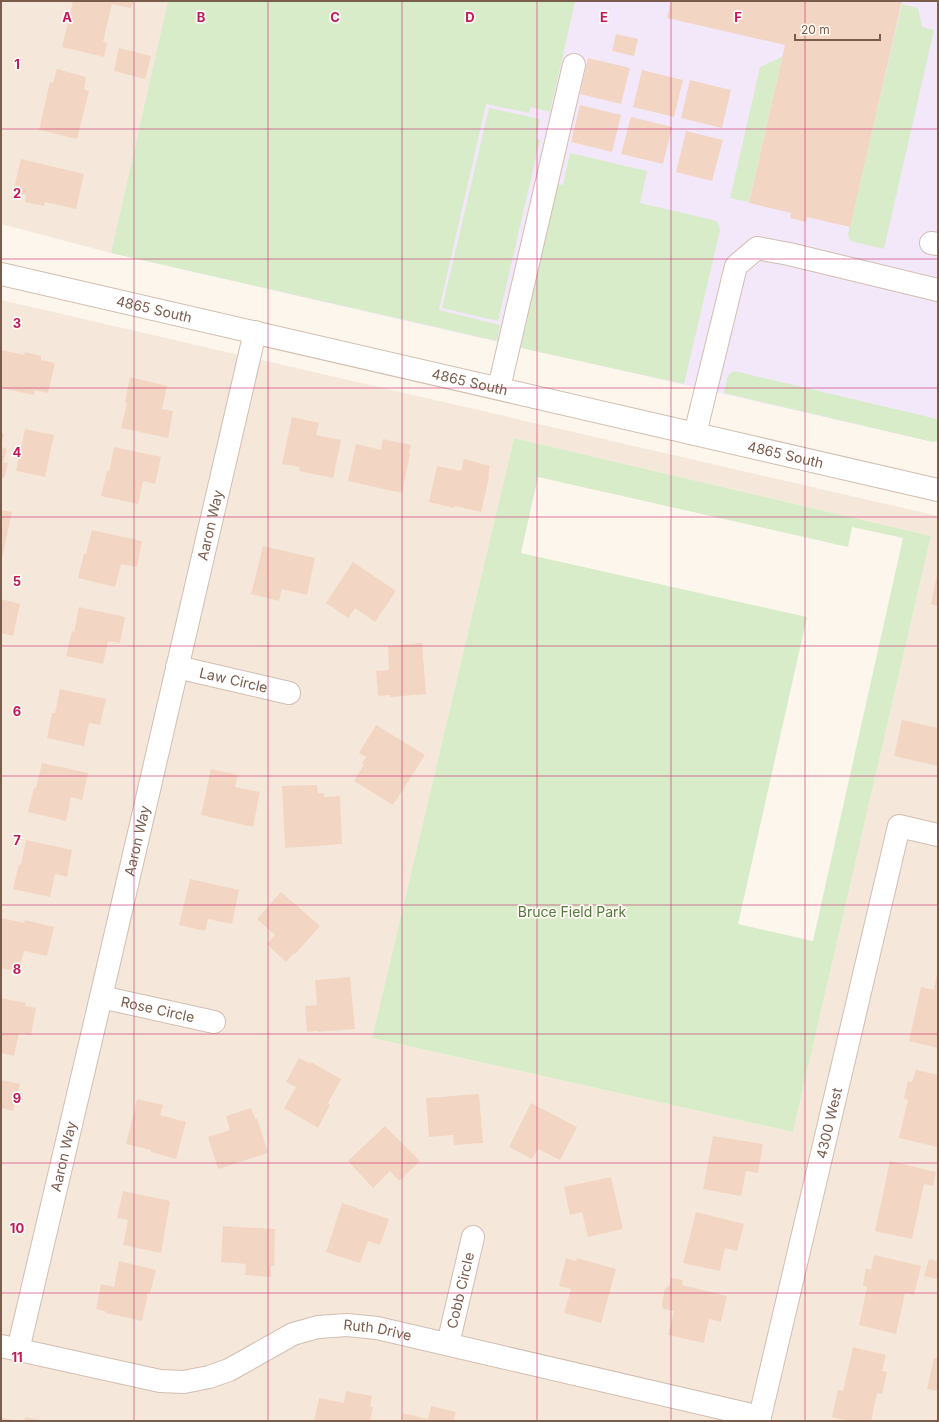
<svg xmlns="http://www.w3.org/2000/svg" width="939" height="1422" font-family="Inter,sans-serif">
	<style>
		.residential { fill: #f5e8da; fill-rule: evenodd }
		.education { fill: #f3e8fa }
		.green { fill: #d8ecc9; fill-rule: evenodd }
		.building { fill: #f3d5c3 }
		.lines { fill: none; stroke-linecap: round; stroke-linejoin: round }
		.minor-casing { stroke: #d1beb0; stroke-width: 24 }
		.minor { stroke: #fff; stroke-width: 22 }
		.grid { fill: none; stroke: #c2185b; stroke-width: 1; stroke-opacity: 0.55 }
		.labels { text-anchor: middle; stroke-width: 3.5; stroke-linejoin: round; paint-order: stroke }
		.street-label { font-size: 14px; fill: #7a5c4d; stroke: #fffaf3 }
		.park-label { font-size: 14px; fill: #537a41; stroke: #fffaf3 }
		.grid-label { font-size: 13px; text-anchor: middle; font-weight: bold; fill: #c2185b; stroke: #fffaf3; stroke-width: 3.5; stroke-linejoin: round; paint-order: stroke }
	</style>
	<rect width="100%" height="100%" fill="#fdf6ec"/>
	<g class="residential">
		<path d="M1 1H168L111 253 1 224Z"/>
		<path d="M1 300 938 516V1421H1ZM514 438 931 536 793 1132 372 1038Z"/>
	</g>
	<path class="education" d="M168 1H938V441L933 442 111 253Z"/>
	<g class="green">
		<path d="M168 1 575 2 550 112 530 107 529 113 486 104 439 310 500 325 497 341 111 253Z"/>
		<path d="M902 4 918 8 922 27 934 30 884 249 850 241 848 234Z"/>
		<path d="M782 57 749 202 730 198 760 67Z"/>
		<path d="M489 108 540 119 536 138 540 140 498 321 442 308Z"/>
		<path d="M570 153 647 171 640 203 717 221 720 230 684 384 521 348 557 184 563 185Z"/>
		<path d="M734 371 937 419 938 417V441L933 442 724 393 728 375Z"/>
		<path d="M514 438 931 536 793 1132 372 1038ZM538 477 848 547 852 527 903 538 813 941 738 924 807 617 521 553Z"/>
	</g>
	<g class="building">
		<path d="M73 1H133L131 8 112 4 103 42 107 43 104 57 62 47Z"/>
		<path d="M671 1H902L850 227 807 217 806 222 790 218 791 213 749 203 785 45 667 18Z"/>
		<path d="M616 34 638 39 634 56 612 51Z"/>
		<path d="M119 48 151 56 145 79 114 71Z"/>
		<path d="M588 58 630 68 621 104 580 94Z"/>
		<path d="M57 69 86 77 84 89 89 91 77 139 39 130 50 82 53 83Z"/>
		<path d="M642 70 683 80 674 117 633 107Z"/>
		<path d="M690 80 731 90 722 128 681 118Z"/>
		<path d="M580 105 621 115 612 152 571 142Z"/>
		<path d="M631 117 672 127 663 164 621 154Z"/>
		<path d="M686 131 723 140 712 181 676 172Z"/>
		<path d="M21 159 84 174 76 209 45 202 44 206 25 202 26 195 13 192Z"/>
		<path d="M1 350 24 355 25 352 41 356V360L55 363 48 393 35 390 34 395 1 388Z"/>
		<path d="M130 377 167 386 162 409 173 411 168 438 121 428 127 403 125 402Z"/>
		<path d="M292 417 319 423 316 435 341 440 333 478 299 471 300 467 282 464Z"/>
		<path d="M25 429 54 435 45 477 16 471Z"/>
		<path d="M1 433 4 434 2 443H1Z"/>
		<path d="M383 439 411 445 409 453 410 454 402 493 348 481 356 444 381 450Z"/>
		<path d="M1 447 7 449 3 462 8 463 4 478 1 477Z"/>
		<path d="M114 447 161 457 155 484 143 481 138 504 101 496 107 471 109 472Z"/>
		<path d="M464 459 490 466 488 477H489L481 512 455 506 454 508 429 502 437 466 461 471Z"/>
		<path d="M1 510 12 512 2 558H1Z"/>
		<path d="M92 530 142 541 137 567 121 564 115 587 78 578 84 554H86Z"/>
		<path d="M263 546 315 558 307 595 282 589 279 601 251 594Z"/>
		<path d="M353 562 396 591 375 622 355 608 348 618 326 603Z"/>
		<path d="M937 575H938V606L931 604Z"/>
		<path d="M1 599 20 604 13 636 1 633Z"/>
		<path d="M79 607 125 617 120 643 108 641 103 664 66 656 72 631 74 632Z"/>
		<path d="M422 643 426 694 390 697V695L378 696 376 671 389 670 388 646Z"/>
		<path d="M60 689 106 699 100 725 89 723 84 746 47 738 52 713H55Z"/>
		<path d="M902 720 938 728V766L894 756Z"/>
		<path d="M376 725 425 755 393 805 354 781 364 764 362 763 366 757 359 753Z"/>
		<path d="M42 763 88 773 82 800 71 797 66 821 28 812 34 788H36Z"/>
		<path d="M211 769 238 775 235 787 260 792 253 827 201 815Z"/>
		<path d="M317 785 318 793H324V797L340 796 342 844 285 848 282 786Z"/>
		<path d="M26 840 72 850 67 877 55 874 50 897 13 889 19 864 21 865Z"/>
		<path d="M190 879 239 890 232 924 208 919 205 931 179 925Z"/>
		<path d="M281 892 320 926 295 954 294 953 286 962 267 944 275 935 257 919Z"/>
		<path d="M1 918 24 923 25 920 54 927 47 956 24 951 18 972 1 968Z"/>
		<path d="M937 974H938V1048L909 1041 921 987 934 990Z"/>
		<path d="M350 977 355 1029 318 1032 317 1031 307 1032 305 1006 317 1005 315 980Z"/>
		<path d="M1 998 26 1003 25 1006 36 1008 31 1035 19 1033 14 1056 1 1053Z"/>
		<path d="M299 1058 310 1064 311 1062 341 1079 328 1103 330 1105 318 1128 284 1108 296 1087 286 1082Z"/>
		<path d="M916 1070 938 1075 937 1147 899 1138 908 1100 904 1098 908 1081 912 1082Z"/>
		<path d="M1 1080 20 1084 13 1111 1 1108Z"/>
		<path d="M479 1094 483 1143 454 1145 453 1135 429 1137 426 1098Z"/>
		<path d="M137 1099 163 1105 160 1115 186 1122 176 1159 151 1152V1150L126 1144Z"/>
		<path d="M531 1103 577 1127 560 1160 538 1149 532 1159 509 1147Z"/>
		<path d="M251 1108 255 1119 257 1118 268 1153 218 1169 208 1137 230 1130 226 1116Z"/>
		<path d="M385 1126 420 1161 399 1181 390 1171 373 1188 348 1161Z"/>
		<path d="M713 1136 763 1144 758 1173 746 1171 741 1196 703 1189Z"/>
		<path d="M890 1161 936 1172 933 1186 924 1184 912 1239 875 1231Z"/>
		<path d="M611 1177 623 1229 588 1237 582 1212 570 1215 564 1187Z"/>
		<path d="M123 1191 170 1201 161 1253 123 1245 128 1220 117 1218Z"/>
		<path d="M342 1203 389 1219 380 1245 368 1241 360 1263 326 1252Z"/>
		<path d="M696 1212 744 1224 737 1251 725 1248 720 1271 683 1263Z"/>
		<path d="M223 1226 275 1229 274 1266H271V1277L245 1275 246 1264 221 1262Z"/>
		<path d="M874 1255 921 1266 914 1295 905 1293 896 1334 859 1325 867 1287 863 1285 866 1268 871 1270Z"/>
		<path d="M566 1258 576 1261 577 1258 616 1269 601 1323 564 1313 571 1289 559 1286Z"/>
		<path d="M929 1259 938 1261V1279L924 1276Z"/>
		<path d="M119 1261 156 1270 150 1293H148L142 1321 106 1313 107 1312 96 1309 101 1284 114 1287Z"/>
		<path d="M671 1278 683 1280 682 1285 727 1296 721 1322 709 1319 704 1343 668 1335 674 1311 663 1309 662 1303 665 1288 669 1286Z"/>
		<path d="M853 1347 886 1355 882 1371 887 1372 882 1394 877 1393 871 1421H849L832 1417 838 1390 843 1391Z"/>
		<path d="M934 1358H938V1391L927 1389Z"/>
		<path d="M346 1391 372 1396 370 1407H373L370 1421H314L319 1398 344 1403Z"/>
		<path d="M431 1406 456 1412 453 1421H402L403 1413 428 1419Z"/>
		<path d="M25 1417 40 1420V1421H24Z"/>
		<path d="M2 1418 13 1420V1421H1Z"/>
	</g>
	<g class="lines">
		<defs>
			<g id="minor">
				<path d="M931 243 938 244"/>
				<path id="s1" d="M1 274 938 490"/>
				<path d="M499 388 574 65"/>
				<path d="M695 434 736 266 757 248 789 254 938 290"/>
				<path id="s2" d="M177 667 289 693"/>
				<path id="s3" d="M101 997 214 1022"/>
				<path id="s4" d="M448 1344 473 1237"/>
				<path id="s5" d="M1 1346 160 1381 184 1382 209 1377 229 1370 293 1334 318 1327 347 1325 377 1328 760 1417"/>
				<path id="s6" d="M18 1350 101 997 255 332"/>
				<path id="s7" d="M759 1421 899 826 938 835"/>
			</g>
		</defs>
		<use href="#minor" class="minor-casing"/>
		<use href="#minor" class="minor"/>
	</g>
	<path class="grid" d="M134 1V1421M268 1V1421M402 1V1421M537 1V1421M671 1V1421M805 1V1421M1 129H938M1 259H938M1 388H938M1 517H938M1 646H938M1 776H938M1 905H938M1 1034H938M1 1163H938M1 1293H938"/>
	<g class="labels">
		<g class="street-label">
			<text dy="5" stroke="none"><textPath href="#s1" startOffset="157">4865 South</textPath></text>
			<text dy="5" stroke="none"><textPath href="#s1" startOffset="481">4865 South</textPath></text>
			<text dy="5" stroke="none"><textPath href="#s1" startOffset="805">4865 South</textPath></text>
			<text dy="5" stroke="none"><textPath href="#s6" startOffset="847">Aaron Way</textPath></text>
			<text dy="5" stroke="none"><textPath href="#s2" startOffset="58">Law Circle</textPath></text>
			<text dy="5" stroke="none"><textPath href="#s6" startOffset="523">Aaron Way</textPath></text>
			<text dy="5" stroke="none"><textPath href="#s3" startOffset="58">Rose Circle</textPath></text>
			<text dy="5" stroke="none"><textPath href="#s7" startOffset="306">4300 West</textPath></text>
			<text dy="5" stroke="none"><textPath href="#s6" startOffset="199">Aaron Way</textPath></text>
			<text dy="5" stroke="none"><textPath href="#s4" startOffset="55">Cobb Circle</textPath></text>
			<text dy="5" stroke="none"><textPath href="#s5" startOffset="393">Ruth Drive</textPath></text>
		</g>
		<g class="park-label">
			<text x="572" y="917">Bruce Field Park</text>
		</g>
	</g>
	<g class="grid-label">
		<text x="67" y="22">A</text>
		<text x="201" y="22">B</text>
		<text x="335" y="22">C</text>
		<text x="470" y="22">D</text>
		<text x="604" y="22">E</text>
		<text x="738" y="22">F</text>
		<text x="17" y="69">1</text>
		<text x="17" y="198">2</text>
		<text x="17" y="328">3</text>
		<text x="17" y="457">4</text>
		<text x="17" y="586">5</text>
		<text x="17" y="716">6</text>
		<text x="17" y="845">7</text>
		<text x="17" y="974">8</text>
		<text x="17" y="1103">9</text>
		<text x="17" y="1233">10</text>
		<text x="17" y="1362">11</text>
	</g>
	<rect width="939" height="1422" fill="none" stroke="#7a5c4d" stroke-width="4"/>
	<path d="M795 34v6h85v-6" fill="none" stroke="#7a5c4d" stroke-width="2"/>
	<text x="801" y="34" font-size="12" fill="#7a5c4d" stroke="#fffaf3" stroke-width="3" paint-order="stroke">20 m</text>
</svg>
